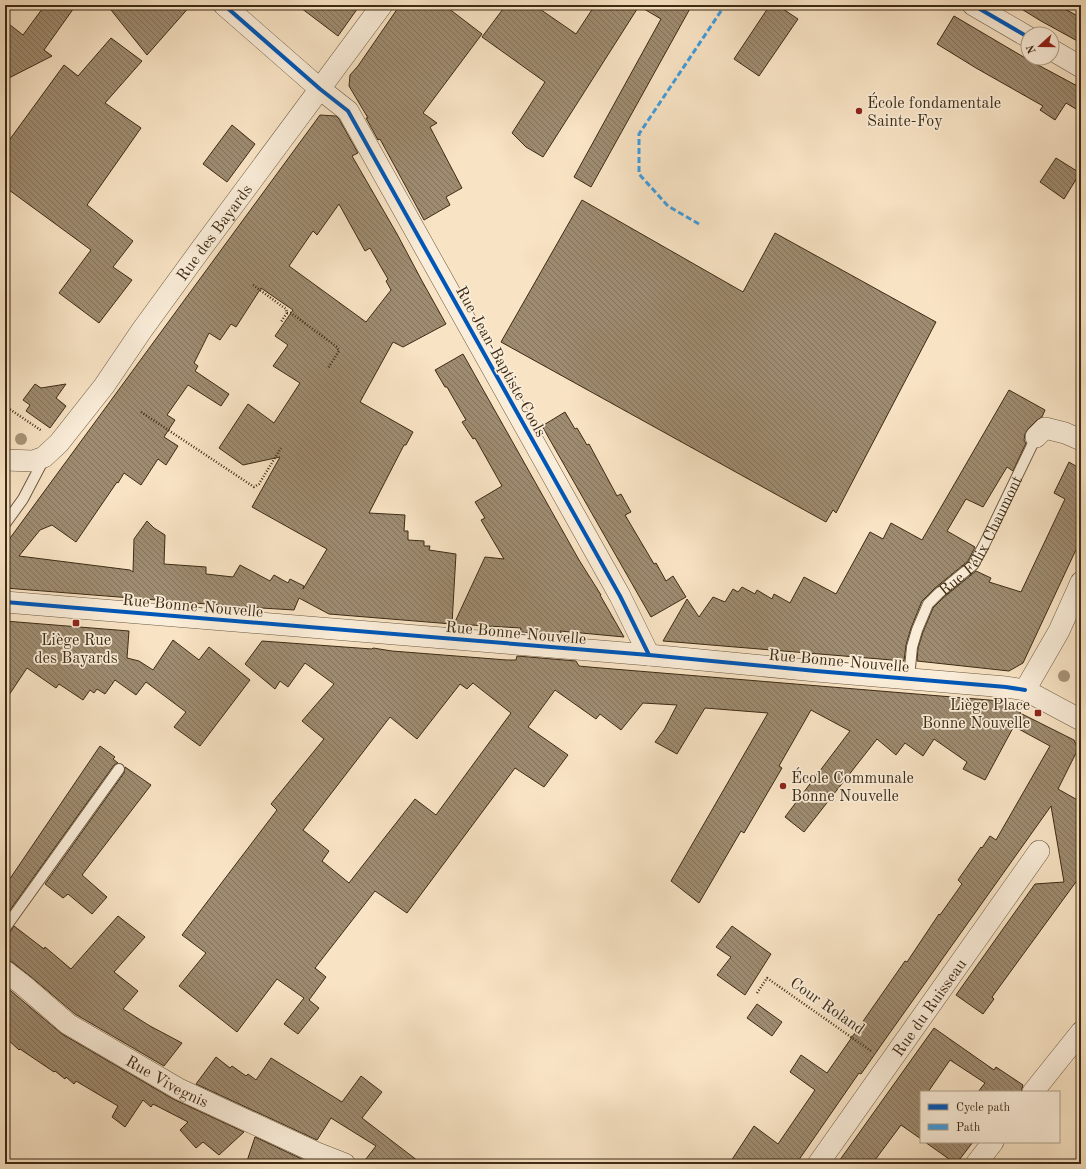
<svg xmlns="http://www.w3.org/2000/svg" width="1086" height="1169" font-family="'Old Standard TT',serif">
	<style>
		.building { fill: url(#building-back-hatch); stroke: #3d2b14; fill-rule: evenodd }
		.lines { fill: none; stroke-linecap: round; stroke-linejoin: round }
		.service-casing { stroke: #6c5940; stroke-width: 12 }
		.minor-casing { stroke: #6c5940; stroke-width: 22 }
		.path { stroke: #3d2b14; stroke-width: 2.5; stroke-dasharray: 1 2; stroke-linecap: butt }
		.service { stroke: #faedd9; stroke-width: 10 }
		.minor { stroke: #faedd9; stroke-width: 21 }
		.rail { stroke: #3d2b14; stroke-width: 3; stroke-dasharray: 7 7; stroke-linecap: butt }
		.quiet { stroke: #3f9cde; stroke-width: 3; stroke-dasharray: 6 3; stroke-linecap: butt }
		.cycleway-casing { stroke: #faedd9; stroke-width: 6 }
		.cycleway { stroke: #0057b8; stroke-width: 4 }
		.tree { fill: #a79377 }
		.poi-dot { fill: #8f2418; stroke: #faedd9; stroke-width: 1.5 }
		.labels { text-anchor: middle; stroke-width: 3.5; stroke-linejoin: round; paint-order: stroke }
		.poi-label { font-size: 16px; fill: #3d2b14; stroke: #faedd9; text-anchor: start }
		.street-label { font-size: 16px; fill: #3d2b14; stroke: #faedd9 }
	</style>
	<defs>
		<pattern id="building-back-hatch" width="6" height="6" patternUnits="userSpaceOnUse"><rect width="6" height="6" fill="#9e8b70"/><path d="M-1 5l2 2M0 0l6 6M5-1l2 2" fill="none" stroke="#82725b"/></pattern>
	</defs>
	<rect width="100%" height="100%" fill="#f8e3c4"/>
	<filter id="stains"><feTurbulence type="fractalNoise" baseFrequency=".005" numOctaves="4"/><feColorMatrix values="0 0 0 0 .2 0 0 0 0 .09 0 0 0 0 .02 0 0 0 .5 -.17"/></filter>
	<radialGradient id="worn" r=".72"><stop offset=".6" stop-color="#630" stop-opacity="0"/><stop offset="1" stop-color="#630" stop-opacity=".3"/></radialGradient>
	<g class="building">
		<path d="M45 5H76L44 50 52 56 5 80V21L23 35Z"/>
		<path d="M107 5H191L147 55Z"/>
		<path d="M297 5H360L338 36Z"/>
		<path d="M400 5H444L482 34 423 113 437 123 430 127 462 188 446 197 450 205 424 220 380 139 378 140 366 118H368L349 86 350 75 358 66Z"/>
		<path d="M506 5H534L576 34 595 5H692L591 187 574 177 661 19 639 6 543 157 526 147 512 133 545 82 482 37Z"/>
		<path d="M770 5H777L798 19 759 76 734 59Z"/>
		<path d="M1015 5H1058L1081 18V43L1041 21Z"/>
		<path d="M954 16 1027 59 1081 88V112L1066 103 1055 120 1040 110 1043 106 976 68 937 44Z"/>
		<path d="M111 38 142 61 105 103 141 128 87 205 133 241 113 267 132 280 99 323 59 293 91 250 5 187V146L64 65 78 76Z"/>
		<path d="M320 115 336 116 339 119 358 153 352 156 397 234 422 281 446 324 403 347 393 342 360 402 413 432 406 445H404L369 513 405 515 404 531H408V540L424 541V546H430L429 550 456 554 452 624 329 614 299 598 294 610 245 607 5 588V545ZM339 204 365 251 370 248 388 279 386 281 391 290 366 322 289 266 313 231 317 235ZM261 288 293 310 275 336 288 345 273 366 300 383 274 423 248 404 219 448 243 465 280 457 252 507 327 549 303 589 304 586 290 579 288 583 274 575 270 581 240 565 233 577 206 574V567L164 564 165 535 154 528 147 521 134 539 133 572 130 570 19 556 40 530 52 525 76 542 117 482 118 483 124 473 141 485 158 459 166 465 178 446 164 437 175 420 167 415 188 385 221 406 229 394 195 371 198 366 194 363 209 333 220 340 231 324 236 327Z"/>
		<path d="M232 125 255 144 227 182 203 164Z"/>
		<path d="M1056 158 1080 173 1064 199 1040 182Z"/>
		<path d="M582 200 743 292 775 233 936 322 836 513 833 510 826 522 501 342Z"/>
		<path d="M463 354 579 560 601 595H600L624 637 560 631 563 636 520 632 521 628 454 624 485 557 504 559 481 520 485 518 475 502 502 486 475 438 473 439 462 422 466 420 447 387H445L435 370Z"/>
		<path d="M35 384 41 388 66 384 56 398 66 406 50 428 26 411 30 405 23 400Z"/>
		<path d="M1009 390 1045 410 1042 417 1037 420 1028 429 1025 434 1024 440 1026 443 1013 471 1007 467 983 507 966 499 947 531 975 547 968 561 935 588 922 601 911 628 906 645 904 661 663 641 687 599 699 617 713 597 725 602 733 589 738 592 742 587 755 594 757 590 772 599 774 594 790 603 804 577 836 594 870 532 883 539 891 523 922 540Z"/>
		<path d="M565 412 575 429 577 428 587 445 589 444 617 496 621 494 631 512 625 515 654 564 656 563 666 581 673 576 686 597 651 617 542 426Z"/>
		<path d="M1069 462 1079 468 1081 463V539L1023 663 1009 671 917 661 918 648 923 632 933 608 943 598 976 571 991 578 989 582 1021 592 1065 499 1054 493Z"/>
		<path d="M5 621 129 631 127 658 139 661 153 670 173 640 199 660 209 647 250 680 200 746 174 727 186 712 146 682 136 695 115 680 105 694 97 689 94 693 90 690 83 700 59 684 56 688 27 668 5 701Z"/>
		<path d="M262 641 372 649 373 648 392 651 507 660H516L517 656 576 661 579 666 589 667 1001 701 1021 713 985 780 963 769 967 762 934 739 923 756 905 743 896 755 877 739 804 832 785 817 850 731 811 710 779 766 782 768 744 833 741 831 699 903 671 881 768 713 705 708 677 754 655 742 664 730 677 705 643 703 621 730 600 714 596 719 555 690 528 727 568 755 544 787 515 768 407 913 375 891 315 968 326 977 309 1000 319 1008 298 1034 284 1024 304 998 277 979 237 1032 179 986 206 953 182 935 277 810 271 804 324 739 302 721 334 684 305 663 288 687 280 681 275 689 245 664ZM473 683 511 713 436 815 415 799 349 883 322 861 329 851 303 830 390 717 417 739 460 684 467 689Z"/>
		<path d="M1022 714 1074 740 1078 749 1058 789 1081 802V875L992 997 994 999 983 1014 956 995 1035 884 1064 882 1051 806 884 1041 861 1074 859 1073 796 1164H729L754 1126 778 1144 815 1090 790 1072 801 1055 827 1073 905 961 907 962 939 914 940 915 962 884 958 880 981 847 982 848 990 836 996 840 1050 746 1015 727Z"/>
		<path d="M100 746 115 757 113 759 118 763 114 765 5 917V886Z"/>
		<path d="M125 767 151 785 82 875 107 897 92 914 68 894 63 898 45 884 124 773Z"/>
		<path d="M118 916 145 937 114 972 138 991 123 1009 150 1026 182 1043 164 1066 75 1014 30 976 12 962 5 959V934L10 932 14 926 44 949 45 947 71 969Z"/>
		<path d="M732 926 771 954 745 995 717 975 731 957 716 947Z"/>
		<path d="M5 986 62 1034 173 1099 244 1132 219 1155 203 1142 196 1148 180 1130 188 1122 153 1104 151 1107 143 1100 125 1127 112 1117 118 1106 76 1081 74 1084 66 1077 65 1079 55 1071 54 1072 20 1049 19 1050 5 1037Z"/>
		<path d="M757 1004 782 1022 772 1036 747 1018Z"/>
		<path d="M934 1028 994 1070 996 1067 1023 1085 1021 1092H978L985 1083 950 1060 928 1092H921V1139L901 1125 872 1164H837Z"/>
		<path d="M216 1057 230 1068 232 1066 246 1076 248 1074 256 1080 271 1058 342 1102 361 1076 382 1092 362 1118 422 1164H362L376 1146 331 1118 317 1140 196 1084Z"/>
		<path d="M255 1137 304 1160 302 1164H246Z"/>
		<path d="M925 1142H973L956 1164Z"/>
	</g>
	<g class="lines">
		<defs>
			<g id="service">
				<path d="M5 524 23 499 44 459"/>
				<path id="s1" d="M909 678 912 647 917 630 928 604 939 593 973 565 984 545 1036 437"/>
				<path d="M5 928 119 769"/>
			</g>
			<g id="minor">
				<path d="M224 5 320 89 348 111 620 596 649 655"/>
				<path d="M973 5 1028 37"/>
				<path d="M1052 50 1081 67"/>
				<path d="M1036 437 1045 428 1065 433 1081 440"/>
				<path id="s2" d="M5 460 33 461 44 457 59 443 104 386 142 330 201 249 382 5"/>
				<path d="M5 602 649 655 816 671 1006 687 1025 690 1081 720"/>
				<path d="M1025 690 1059 631 1081 582"/>
				<path id="s3" d="M5 971 23 985 68 1024 179 1089 317 1153 345 1164"/>
				<path d="M1033 1092 1081 1032"/>
				<path id="s4" d="M818 1164 1039 851"/>
				<path d="M976 1164 993 1142"/>
			</g>
		</defs>
		<use href="#service" class="service-casing"/>
		<use href="#minor" class="minor-casing"/>
		<g class="path">
			<path d="M253 285 286 309 287 313 281 322"/>
			<path d="M287 313H291L337 347 339 351 328 368"/>
			<path d="M5 406 42 431"/>
			<path d="M141 412 254 487 259 484 281 448"/>
			<path d="M757 993 767 978 871 1051"/>
		</g>
		<use href="#service" class="service"/>
		<use href="#minor" class="minor"/>
		<path class="rail" d="M5 1158 10 1164"/>
		<path class="quiet" d="M699 224 668 206 639 174V134L725 5"/>
		<defs>
			<g id="cycleway">
				<path d="M224 5 320 89 348 111 620 596 649 655"/>
				<path d="M973 5 1028 37"/>
				<path d="M5 602 649 655 816 671 1006 687 1025 690"/>
			</g>
		</defs>
		<use href="#cycleway" class="cycleway-casing"/>
		<use href="#cycleway" class="cycleway"/>
	</g>
	<g class="tree">
		<circle cx="21" cy="439" r="6"/>
		<circle cx="1064" cy="676" r="6"/>
	</g>
	<g class="poi-dot">
		<circle cx="859" cy="111" r="4"/>
		<rect x="72" y="619" width="8" height="8" rx="2"/>
		<rect x="1034" y="709" width="8" height="8" rx="2"/>
		<circle cx="783" cy="786" r="4"/>
	</g>
	<g class="labels">
		<g class="poi-label">
			<text x="867" y="108">École fondamentale<tspan x="867" dy="18">Sainte-Foy</tspan></text>
			<text x="76" y="645" text-anchor="middle">Liège Rue<tspan x="76" dy="18">des Bayards</tspan></text>
			<text x="1030" y="710" text-anchor="end">Liège Place<tspan x="1030" dy="18">Bonne Nouvelle</tspan></text>
			<text x="791" y="783">École Communale<tspan x="791" dy="18">Bonne Nouvelle</tspan></text>
		</g>
		<g class="street-label">
			<text dy="6" stroke="none"><textPath href="#s2" startOffset="322">Rue des Bayards</textPath></text>
			<text transform="translate(502 361) rotate(61)" y="6">Rue Jean-Baptiste Cools</text>
			<text dy="6" stroke="none"><textPath href="#s1" startOffset="165">Rue Félix Chaumont</textPath></text>
			<text transform="translate(193 605) rotate(5)" y="6">Rue Bonne-Nouvelle</text>
			<text transform="translate(516 632) rotate(5)" y="6">Rue Bonne-Nouvelle</text>
			<text transform="translate(839 660) rotate(5)" y="6">Rue Bonne-Nouvelle</text>
			<text transform="translate(828 1005) rotate(35)" y="6">Cour Roland</text>
			<text dy="6" stroke="none"><textPath href="#s4" startOffset="192">Rue du Ruisseau</textPath></text>
			<text dy="6" stroke="none"><textPath href="#s3" startOffset="197">Rue Vivegnis</textPath></text>
		</g>
	</g>
	<rect width="1086" height="1169" fill="none" stroke="#f8e3c4" stroke-width="20"/>
	<rect x="6" y="6" width="1074" height="1157" fill="none" stroke="#3d2b14" stroke-width="2"/>
	<rect x="10" y="10" width="1066" height="1149" fill="none" stroke="#3d2b14"/>
	<rect x="920" y="1091" width="140" height="52" fill="#faedd9" stroke="#ae9f8a"/>
	<rect x="928" y="1104" width="20" height="6" fill="#0057b8" stroke="#ae9f8a"/>
	<text x="956" y="1111" font-size="12" fill="#3d2b14">Cycle path</text>
	<rect x="928" y="1124" width="20" height="6" fill="#3f9cde" stroke="#ae9f8a"/>
	<text x="956" y="1131" font-size="12" fill="#3d2b14">Path</text>
	<g transform="translate(1040 46) rotate(249)"><circle r="19" fill="#faedd9" stroke="#ae9f8a"/>
	<path d="M0-3L7 15L0 10L-7 15Z" fill="#8f2418"/>
	<text y="-6" font-size="11" font-weight="bold" text-anchor="middle" fill="#3d2b14">N</text>
	</g>
	<rect width="100%" height="100%" filter="url(#stains)"/>
	<rect width="100%" height="100%" fill="url(#worn)"/>
</svg>
